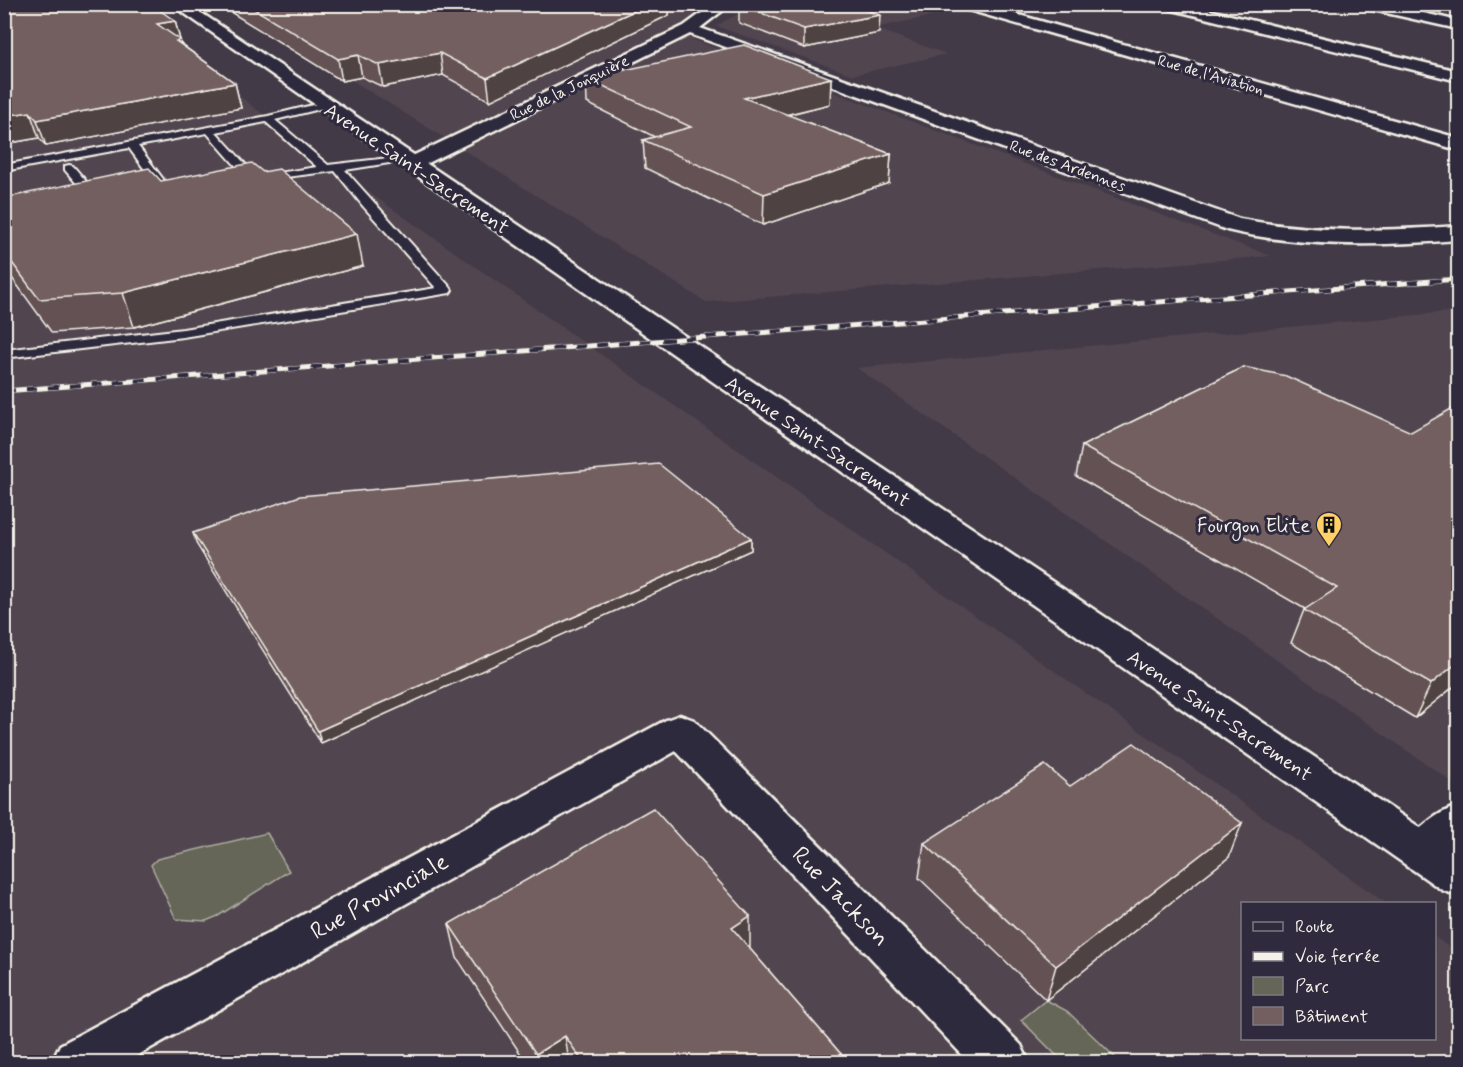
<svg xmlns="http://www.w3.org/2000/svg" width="1463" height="1067" font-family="Mynerve,sans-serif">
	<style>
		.built { fill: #51454f }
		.green { fill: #656658; stroke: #acaca0; stroke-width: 1.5 }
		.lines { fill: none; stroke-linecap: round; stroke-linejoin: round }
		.service-casing { stroke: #f4f1e8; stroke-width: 4 }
		.minor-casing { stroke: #f4f1e8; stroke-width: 5 }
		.secondary-casing { stroke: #f4f1e8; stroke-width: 5 }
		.service { fill: #2f2a3d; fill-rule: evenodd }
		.minor { fill: #2f2a3d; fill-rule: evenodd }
		.secondary { fill: #2f2a3d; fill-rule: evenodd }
		.rail-casing { stroke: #f4f1e8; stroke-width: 5 }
		.rail { stroke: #2f2a3d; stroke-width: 4; stroke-dasharray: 11; stroke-linecap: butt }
		.wall { fill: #635153; stroke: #f4f1e8; stroke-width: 1.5 }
		.shaded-wall { fill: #504243; stroke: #f4f1e8; stroke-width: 1.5 }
		.building { fill: #735e60; stroke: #f4f1e8; stroke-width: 1.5 }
		.labels { text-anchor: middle; stroke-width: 6; stroke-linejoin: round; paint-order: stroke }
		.far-street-label { font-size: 16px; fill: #f4f1e8; stroke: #2f2a3d }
		.street-label { font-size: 20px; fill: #f4f1e8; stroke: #2f2a3d }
		.poi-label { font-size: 20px; fill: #f4f1e8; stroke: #2f2a3d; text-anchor: end }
		.near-street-label { font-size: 24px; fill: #f4f1e8; stroke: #2f2a3d }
	</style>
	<rect width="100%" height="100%" fill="#433a48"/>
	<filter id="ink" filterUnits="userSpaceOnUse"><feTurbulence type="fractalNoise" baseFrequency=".0167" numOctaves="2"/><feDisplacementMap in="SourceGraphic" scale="12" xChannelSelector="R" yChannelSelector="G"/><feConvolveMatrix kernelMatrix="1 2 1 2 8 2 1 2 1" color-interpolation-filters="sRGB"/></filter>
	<g filter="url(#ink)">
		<g class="built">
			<path d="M943 4 962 10 874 28 946 54 853 75 716 26 754 5Z"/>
			<path d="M5 5 145 24 327 163 1386 903 1242 904V1038H1434L1435 937 1458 954V1062H5Z"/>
			<path d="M232 5H715L694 40 1271 256 706 302Z"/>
			<path d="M1180 5H1266L1224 15Z"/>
			<path d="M1458 311V786L857 368Z"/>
		</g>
		<g class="green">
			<path d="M267 833 289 871 218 916 206 921 176 919 151 865 157 859Z"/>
			<path d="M1046 1000 1067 1011 1120 1062H1063L1021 1020Z"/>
		</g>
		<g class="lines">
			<defs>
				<g id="service">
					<path d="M325 102 330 105 328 107 275 120 328 165 406 156 407 158 402 161 345 170 450 287 452 290 450 293 183 337 4 358V350L183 329 436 288 363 206 335 171 261 180V176L265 175 317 167 266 122 216 132 258 178 260 180 254 183 250 182 207 133 138 146 166 183 160 186 156 185 129 148 4 171V165L268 116Z"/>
					<path d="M69 165 73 166 97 194V198H89L65 170V166Z"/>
				</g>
				<g id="minor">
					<path d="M714 4H731L700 28 1240 219C1313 233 1385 231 1458 226V240C1382 246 1302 248 1227 230L690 34 418 168H404L401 164 404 160 684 26Z"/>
					<path d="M956 4H980L1458 138V150L958 7Z"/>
					<path d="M1159 4H1185L1458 71V81L1161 7Z"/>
					<path d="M1357 4H1385L1458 21V29L1364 8Z"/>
					<path d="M680 715 694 720 1021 1045 1029 1062H969L676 751 126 1062H52L60 1045 666 720Z"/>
					<path d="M1458 806V849C1440 866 1433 876 1407 867L1401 854C1412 832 1435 813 1458 806Z"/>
				</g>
				<path id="secondary" d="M171 4H188L1458 853V896L1442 890Z"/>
			</defs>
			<use href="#service" class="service-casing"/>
			<use href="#minor" class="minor-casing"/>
			<use href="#secondary" class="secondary-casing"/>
			<use href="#service" class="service"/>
			<use href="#minor" class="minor"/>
			<use href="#secondary" class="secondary"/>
			<defs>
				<path id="rail" d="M4 391 1458 279"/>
			</defs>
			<use href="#rail" class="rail-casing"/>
			<use href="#rail" class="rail"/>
		</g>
		<g class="wall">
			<path d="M4 4 175 21 181 44 235 83 241 108 46 146 39 138 4 144Z"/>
			<path d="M224 4H467L482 11 500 4H669V15L490 101 443 75 383 87 362 77 342 81 224 8Z"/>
			<path d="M739 5 879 33 804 48 739 23Z"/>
			<path d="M586 78H831L830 104 787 115 891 154 889 183 763 225 645 168 643 140 655 137 587 103Z"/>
			<path d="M161 181 363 266 134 327 52 333 4 267V198Z"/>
			<path d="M1244 367 1458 683 1415 718 1291 643 1304 610 1305 609 1076 476 1082 446Z"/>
			<path d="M193 533 751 538V550L321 743 197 545Z"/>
			<path d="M1070 786 1229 857 1046 1000 919 878 924 843Z"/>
			<path d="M449 924 750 949 841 1054 840 1062H526L457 958Z"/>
		</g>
		<g class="shaded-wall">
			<path d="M649 4H669V15L490 101 487 78Z"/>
			<path d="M880 15 879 33 804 48V29Z"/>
			<path d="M175 21 186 63 157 24Z"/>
			<path d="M440 53 443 75 383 87 379 65Z"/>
			<path d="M358 55 362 77 342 81 338 59Z"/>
			<path d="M831 78 830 104 744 125V98Z"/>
			<path d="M235 83 241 108 46 146 37 120Z"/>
			<path d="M30 112 39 138 4 144V116Z"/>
			<path d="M891 154 889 183 763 225 764 194Z"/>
			<path d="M357 234 363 266 134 327 123 293Z"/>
			<path d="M751 538V550L321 743 318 731Z"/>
			<path d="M1458 662V683L1415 718 1431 684Z"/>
			<path d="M1242 823 1229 857 1046 1000 1056 966Z"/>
			<path d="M750 916V951L732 928Z"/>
			<path d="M565 1036 569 1062H538L536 1054Z"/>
			<path d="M841 1054 840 1062H829Z"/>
		</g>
		<g class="building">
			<path d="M4 4H151L175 21 157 24 180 40 176 41 235 83 37 120 30 112 4 116Z"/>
			<path d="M246 4H467L482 11 500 4H649L487 78 440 53 379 65 358 55 338 59Z"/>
			<path d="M742 4H849L880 15 804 29 739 5Z"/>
			<path d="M744 45 831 78 744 98 891 154 764 194 643 140 691 127 586 78Z"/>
			<path d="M252 163 263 172 279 169 357 234 123 293 39 299 4 252V198L149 168 161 181Z"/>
			<path d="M1244 367 1286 376 1411 432 1458 405V662L1431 684 1304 610 1337 588 1082 446Z"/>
			<path d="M659 464 751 538 318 731 193 533 300 496Z"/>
			<path d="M1134 743 1242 823 1056 966 924 843 1045 765 1070 786Z"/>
			<path d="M653 808 750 916 732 928 841 1054 829 1062H583L565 1036 536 1054 449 924Z"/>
		</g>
	</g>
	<defs>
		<symbol id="building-pin" viewBox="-11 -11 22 30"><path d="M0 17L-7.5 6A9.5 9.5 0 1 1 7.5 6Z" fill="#ffd166" stroke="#2f2a3d"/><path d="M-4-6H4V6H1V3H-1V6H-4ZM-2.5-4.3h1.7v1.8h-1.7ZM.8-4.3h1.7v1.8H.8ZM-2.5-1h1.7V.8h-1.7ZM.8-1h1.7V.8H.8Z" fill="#111"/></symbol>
	</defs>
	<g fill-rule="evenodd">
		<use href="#building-pin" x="1314" y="510" width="30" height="40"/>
	</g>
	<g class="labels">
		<g class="far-street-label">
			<text transform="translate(1211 74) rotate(16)" y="6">Rue de l'Aviation</text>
			<text transform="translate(569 87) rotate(-26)" y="6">Rue de la Jonquière</text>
			<text transform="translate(1068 165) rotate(20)" y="6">Rue des Ardennes</text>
		</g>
		<g class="street-label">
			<text transform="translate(417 168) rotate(34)" y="7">Avenue Saint-Sacrement</text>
			<text transform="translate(818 441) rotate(34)" y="7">Avenue Saint-Sacrement</text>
			<text transform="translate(1220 715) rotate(34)" y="7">Avenue Saint-Sacrement</text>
		</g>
		<g class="poi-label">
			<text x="1310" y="532">Fourgon Elite</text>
		</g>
		<g class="near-street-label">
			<text transform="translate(379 896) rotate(-29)" y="8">Rue Provinciale</text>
			<text transform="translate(841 896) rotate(46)" y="8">Rue Jackson</text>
		</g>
	</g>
	<rect width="1463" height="1067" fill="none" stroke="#2f2a3d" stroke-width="24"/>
	<rect x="12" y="12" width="1439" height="1043" fill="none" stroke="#f4f1e8" stroke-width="2" filter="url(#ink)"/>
	<rect x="1241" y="902" width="195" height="138" fill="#2f2a3d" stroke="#7e7a81" stroke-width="1.5"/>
	<rect x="1253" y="922" width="30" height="9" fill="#2f2a3d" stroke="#7e7a81" stroke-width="1.5"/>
	<text x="1295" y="932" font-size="18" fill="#f4f1e8">Route</text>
	<rect x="1253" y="952" width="30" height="9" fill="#f4f1e8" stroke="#7e7a81" stroke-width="1.5"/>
	<text x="1295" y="962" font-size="18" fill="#f4f1e8">Voie ferrée</text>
	<rect x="1253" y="977" width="30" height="18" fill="#656658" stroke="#7e7a81" stroke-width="1.5"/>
	<text x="1295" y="992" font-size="18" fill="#f4f1e8">Parc</text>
	<rect x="1253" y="1007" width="30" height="18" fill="#735e60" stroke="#7e7a81" stroke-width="1.5"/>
	<text x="1295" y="1022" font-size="18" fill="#f4f1e8">Bâtiment</text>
</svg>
